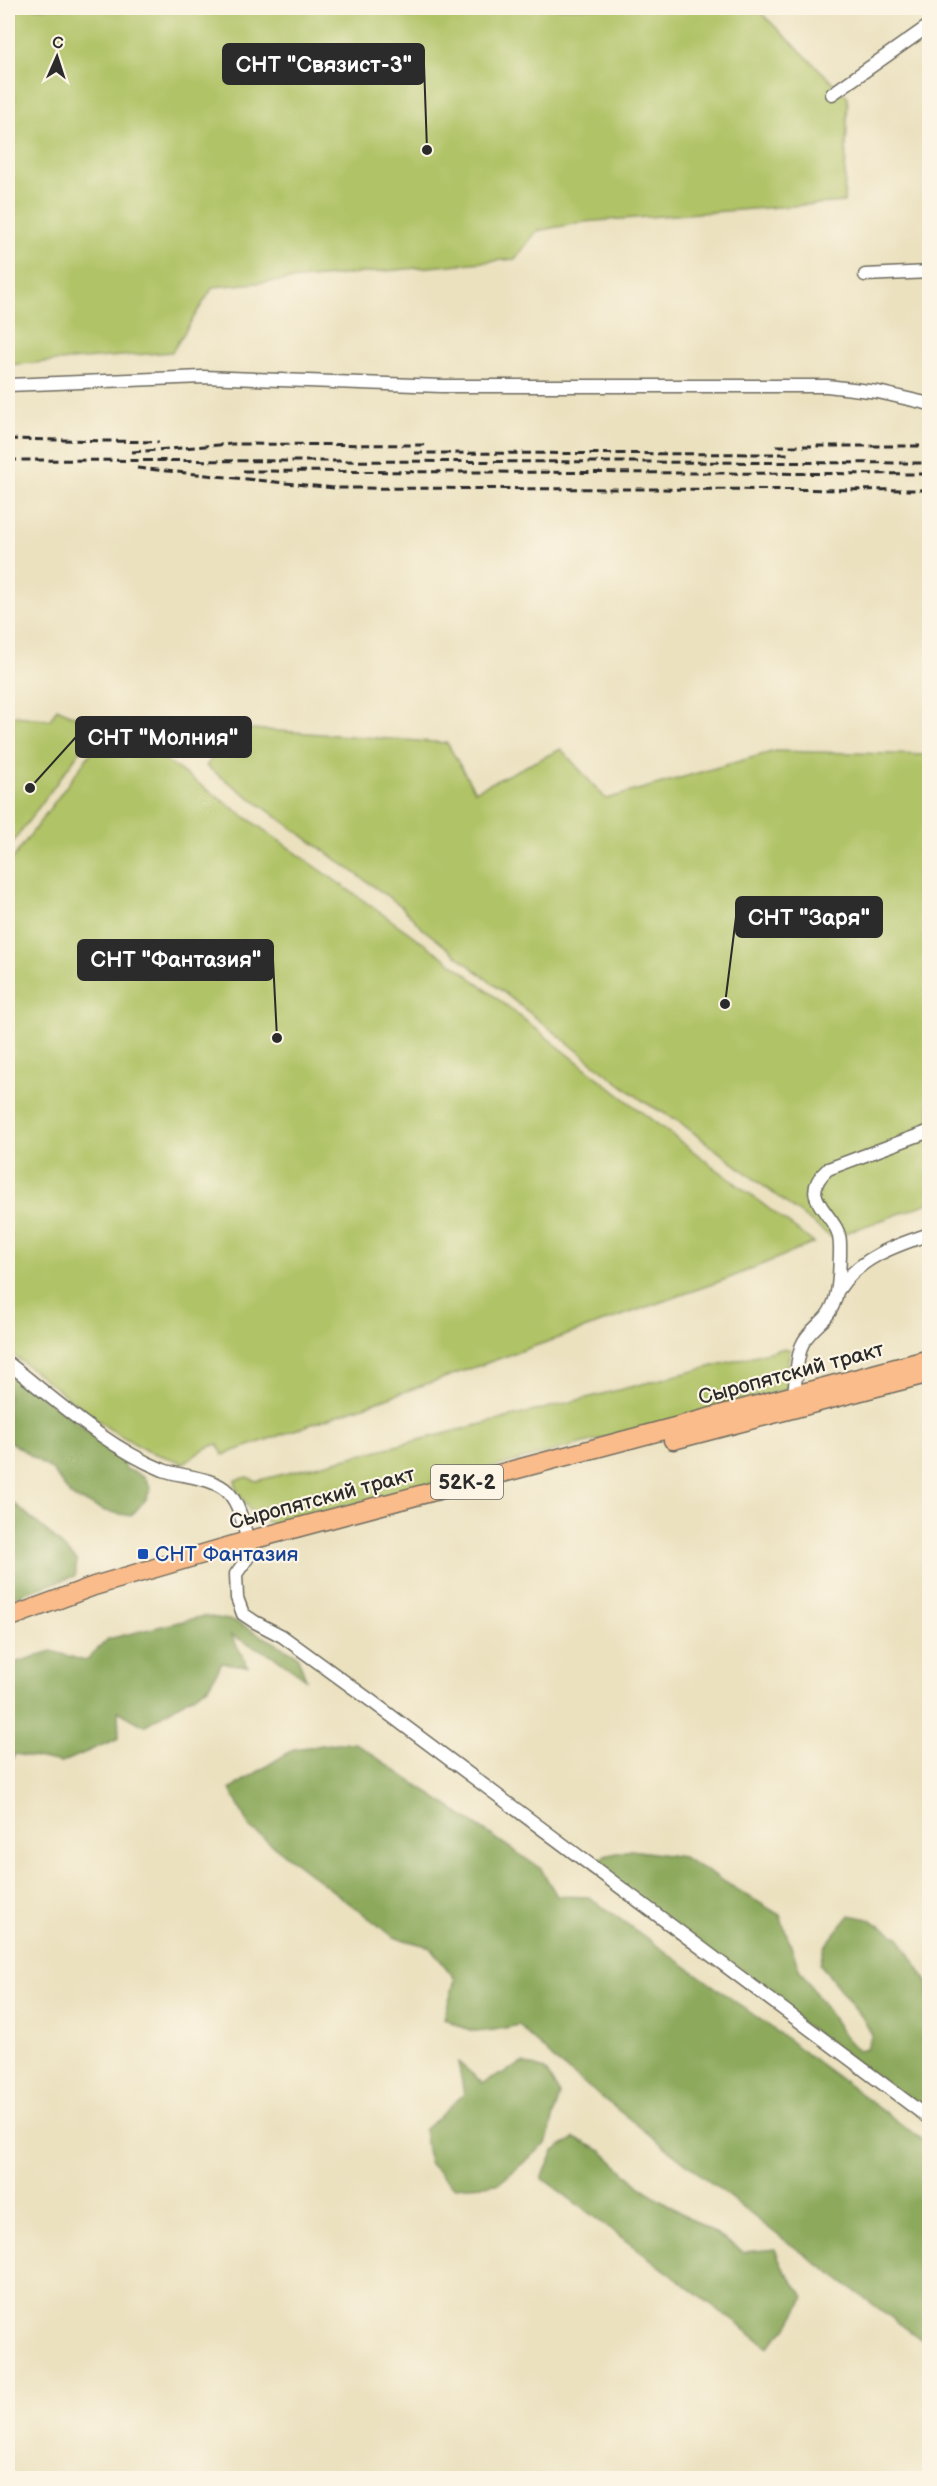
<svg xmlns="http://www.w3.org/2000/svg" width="937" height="2486" font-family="'Balsamiq Sans',sans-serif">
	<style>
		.green { fill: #b0c366; stroke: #6e7748; stroke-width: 1.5 }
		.forest { fill: #8ca95b; stroke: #5c6a43; stroke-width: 1.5 }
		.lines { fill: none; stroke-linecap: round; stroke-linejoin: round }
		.street-casing { stroke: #6e6b5f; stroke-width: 15 }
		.primary-casing { stroke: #6e6b5f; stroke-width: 21 }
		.street { stroke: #fff; stroke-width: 12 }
		.primary { stroke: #fabc8b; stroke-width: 18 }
		.rail { stroke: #2b2b2b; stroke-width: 3; stroke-dasharray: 9 4.5; stroke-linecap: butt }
		.transit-dot { fill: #1a4fb4; stroke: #fcf5e5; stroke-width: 2 }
		.labels { text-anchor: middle; stroke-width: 4.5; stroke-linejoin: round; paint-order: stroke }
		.shield { fill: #fcf5e5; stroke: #6a6863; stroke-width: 1.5 }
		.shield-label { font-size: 20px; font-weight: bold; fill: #2b2b2b }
		.street-label { font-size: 21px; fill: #2b2b2b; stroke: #fcf5e5 }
		.transit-label { font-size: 21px; fill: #164399; stroke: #fcf5e5; text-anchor: start }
		.leader { fill: none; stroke: #2b2b2b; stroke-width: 2 }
		.callout-dot { fill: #2b2b2b; stroke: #fcf5e5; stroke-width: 2 }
		.callout { fill: #2b2b2b; stroke: #2b2b2b; stroke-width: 2 }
		.callout-label { font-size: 22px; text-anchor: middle; font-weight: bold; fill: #fff }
	</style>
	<rect width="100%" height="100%" fill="#fcf5e5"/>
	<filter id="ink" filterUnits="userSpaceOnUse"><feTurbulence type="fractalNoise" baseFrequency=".0167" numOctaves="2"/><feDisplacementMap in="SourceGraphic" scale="12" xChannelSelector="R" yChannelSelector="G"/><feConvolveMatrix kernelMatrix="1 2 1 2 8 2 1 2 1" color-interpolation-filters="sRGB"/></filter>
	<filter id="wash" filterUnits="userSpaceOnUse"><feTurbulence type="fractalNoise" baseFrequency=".008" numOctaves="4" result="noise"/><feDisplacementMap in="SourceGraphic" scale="24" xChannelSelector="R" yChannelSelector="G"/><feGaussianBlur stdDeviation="1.35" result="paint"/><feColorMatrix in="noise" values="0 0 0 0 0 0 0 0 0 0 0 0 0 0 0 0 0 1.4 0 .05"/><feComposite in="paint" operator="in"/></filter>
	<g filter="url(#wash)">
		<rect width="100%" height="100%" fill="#ebe1bf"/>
		<g class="green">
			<path d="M8 8H756L848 97 844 202 583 222 537 231 515 259 213 287 172 352 8 365Z"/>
			<path d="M57 708 98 727 8 849V715L50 720Z"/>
			<path d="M113 723 460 969 635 1107 814 1243 727 1279 223 1455 218 1444 206 1448 184 1463 147 1451 108 1428 8 1351V865Z"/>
			<path d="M236 728 447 743 475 791 561 749 606 799 775 751 929 755V1203L832 1238 678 1121 646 1103 615 1080 423 929 401 906 206 766Z"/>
			<path d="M785 1348 790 1350 787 1365 791 1382 784 1390 275 1525 254 1517 237 1490 235 1480 247 1477 256 1481Z"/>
		</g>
		<g class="forest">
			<path d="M8 1370 120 1455 126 1469 144 1476 151 1488 146 1499 131 1516 105 1511 72 1497 52 1470 8 1440Z"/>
			<path d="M8 1498 49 1533 77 1561 75 1576 8 1599Z"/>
			<path d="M204 1616 235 1621 297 1655 306 1679 275 1657 231 1635 248 1666 222 1663 208 1687 144 1726 118 1711 119 1738 61 1763 15 1754 8 1767V1665L52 1651 85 1661 108 1639Z"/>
			<path d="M337 1743H355L541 1869 557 1896 589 1897 768 2025 929 2145V2345L775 2233 554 2060 519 2025C483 2032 479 2038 444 2018L455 1979 430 1947 394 1937 250 1828 230 1789 294 1749Z"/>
			<path d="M631 1850 683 1857 780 1915 799 1969 846 2038 858 2051 866 2049 872 2035 862 2017 820 1964 824 1947 850 1915 869 1919 899 1937 929 1985V2118L593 1867 604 1856Z"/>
			<path d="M458 2062 483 2083 523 2063 545 2070 560 2094 546 2144 498 2184 453 2187 429 2163 424 2130 464 2094Z"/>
			<path d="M575 2138 602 2151 640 2187 744 2252 775 2249 784 2270 805 2297 789 2325 768 2347 542 2178 554 2151Z"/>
		</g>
	</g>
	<g filter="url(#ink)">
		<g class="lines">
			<defs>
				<g id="street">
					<path d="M832 94 930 25"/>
					<path d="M865 275 930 272"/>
					<path d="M8 385 203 377 441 386H827L878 392 930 404"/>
					<path d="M839 1289C859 1258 896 1245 930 1234"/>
					<path d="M8 1363C57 1401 105 1446 163 1470 183 1477 213 1477 228 1492 242 1507 245 1534 251 1553L236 1574 237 1598 243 1614 255 1622 282 1636 374 1703 930 2119"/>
					<path d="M794 1395C796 1379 796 1360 802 1345 807 1333 818 1326 826 1317 840 1300 839 1275 840 1255 840 1245 841 1236 836 1228 823 1206 801 1193 828 1169L930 1131"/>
				</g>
				<g id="primary">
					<path d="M673 1440 930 1373"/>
					<path d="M8 1618 94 1586 247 1541 930 1359"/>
				</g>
			</defs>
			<use href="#street" class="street-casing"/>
			<use href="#primary" class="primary-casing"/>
			<use href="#street" class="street"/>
			<use href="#primary" class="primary"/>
			<g class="rail">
				<path d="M8 439 159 442"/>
				<path d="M776 446H930"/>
				<path d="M132 452 231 444 425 445"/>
				<path d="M414 453 789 454"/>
				<path d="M8 460 930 463"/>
				<path d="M137 468 335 488 930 490"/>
				<path d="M243 471 930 474"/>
			</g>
		</g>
	</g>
	<rect class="transit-dot" x="137" y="1548" width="12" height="12" rx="3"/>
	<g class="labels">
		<rect class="shield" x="431" y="1465" width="72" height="34" rx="4.5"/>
		<g class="shield-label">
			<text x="467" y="1489">52К-2</text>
		</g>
		<g class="street-label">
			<text transform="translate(791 1373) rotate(-15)" y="7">Сыропятский тракт</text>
			<text transform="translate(322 1498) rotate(-15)" y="7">Сыропятский тракт</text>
		</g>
		<g class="transit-label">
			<text x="155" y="1561">СНТ Фантазия</text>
		</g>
	</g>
	<path class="leader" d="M427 150L424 64M30 788L76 737M725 1004L736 917M277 1038L273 960"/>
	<g class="callout-dot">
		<circle cx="427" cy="150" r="6"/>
		<circle cx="30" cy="788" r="6"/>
		<circle cx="725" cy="1004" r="6"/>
		<circle cx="277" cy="1038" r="6"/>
	</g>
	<g class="callout">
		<rect x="223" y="44" width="201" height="40" rx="6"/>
		<rect x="76" y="717" width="175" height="40" rx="6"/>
		<rect x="736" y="897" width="146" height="40" rx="6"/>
		<rect x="78" y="940" width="195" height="40" rx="6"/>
	</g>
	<g class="callout-label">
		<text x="324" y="72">СНТ "Связист-3"</text>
		<text x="163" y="745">СНТ "Молния"</text>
		<text x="809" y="925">СНТ "Заря"</text>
		<text x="176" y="967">СНТ "Фантазия"</text>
	</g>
	<rect width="937" height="2486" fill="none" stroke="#fcf5e5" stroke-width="30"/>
	<g transform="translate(57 57) rotate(3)" stroke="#fcf5e5" stroke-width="4.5" paint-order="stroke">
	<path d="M0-4.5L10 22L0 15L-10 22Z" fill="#2b2b2b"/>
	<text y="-9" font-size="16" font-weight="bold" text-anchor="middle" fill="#2b2b2b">С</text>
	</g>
</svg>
